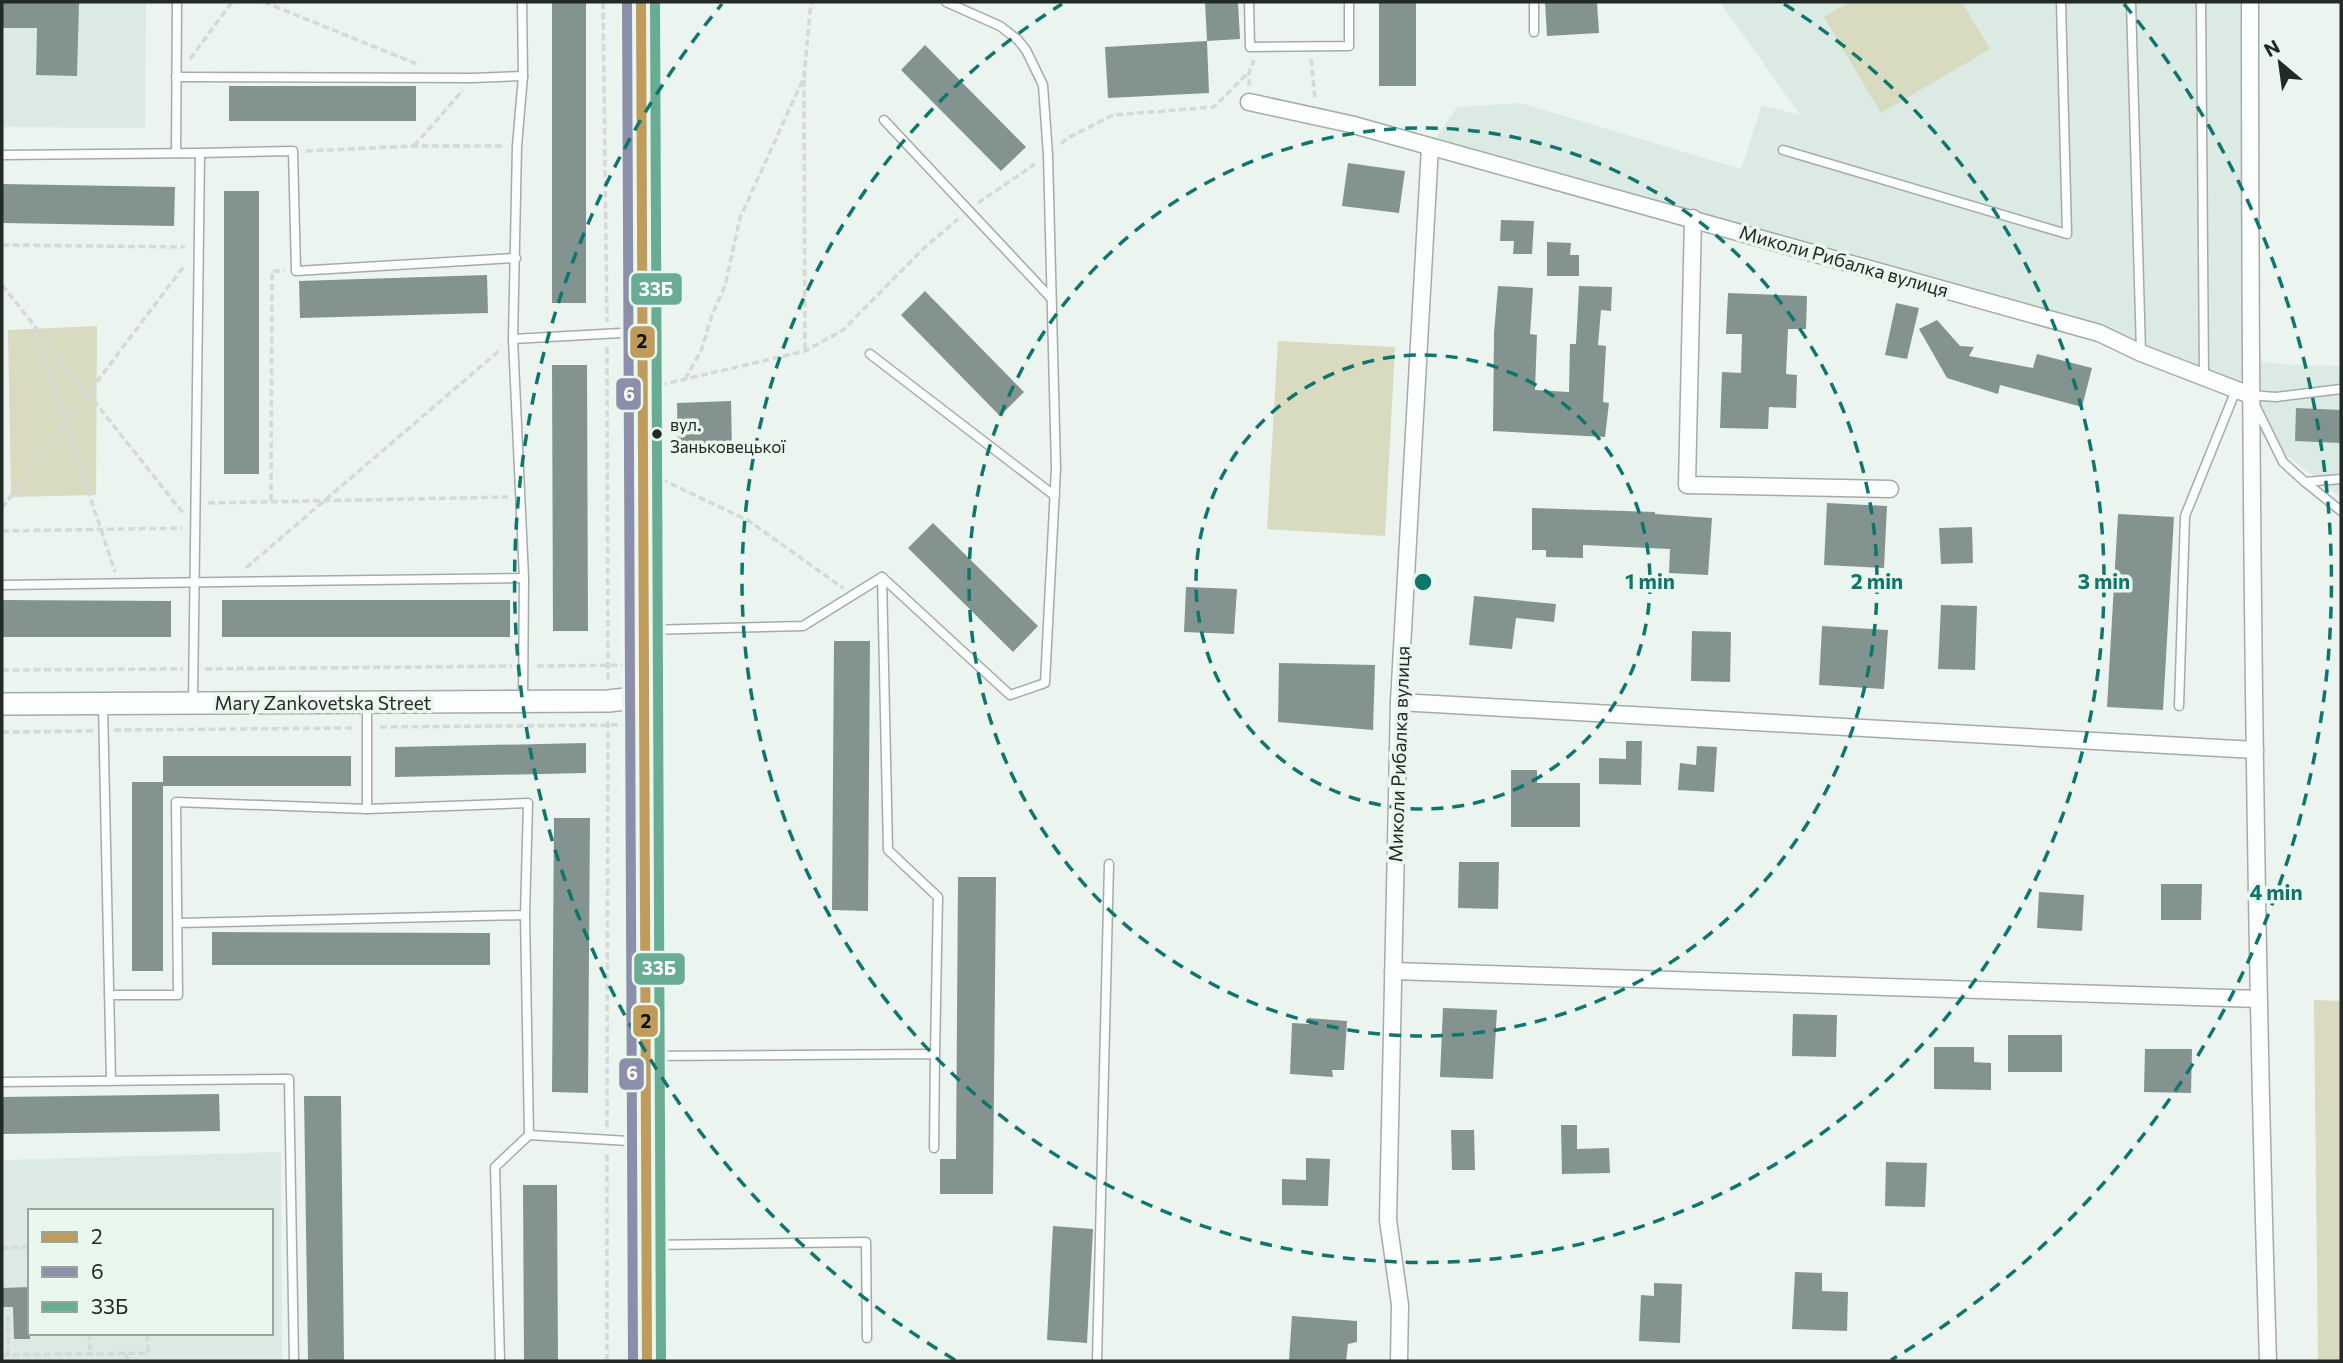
<svg xmlns="http://www.w3.org/2000/svg" width="2343" height="1363" font-family="Commissioner,sans-serif">
	<style>
		.built { fill: #dbeae2; fill-rule: evenodd }
		.green { fill: #d8dbc0 }
		.building { fill: #839490 }
		.lines { fill: none; stroke-linecap: round; stroke-linejoin: round }
		.service-casing { stroke: #a6aba8; stroke-width: 11 }
		.minor-casing { stroke: #a6aba8; stroke-width: 19 }
		.tertiary-casing { stroke: #a6aba8; stroke-width: 24 }
		.path { stroke: #d6d9d7; stroke-width: 3.5; stroke-dasharray: 7 3.5; stroke-linecap: butt }
		.service { stroke: #fcfdfd; stroke-width: 8 }
		.minor { stroke: #fcfdfd; stroke-width: 16 }
		.tertiary { stroke: #fcfdfd; stroke-width: 21 }
		.bus-1-casing { stroke: #e9f7ee; stroke-width: 16 }
		.bus-2-casing { stroke: #e9f7ee; stroke-width: 16 }
		.bus-3-casing { stroke: #e9f7ee; stroke-width: 16 }
		.bus-1 { stroke: #bf9c5c; stroke-width: 10 }
		.bus-2 { stroke: #8c8faa; stroke-width: 10 }
		.bus-3 { stroke: #68ad93; stroke-width: 10 }
		.ring { fill: none; stroke: #0f766e; stroke-width: 3.5; stroke-dasharray: 12 9 }
		.bus-dot { fill: #232925; stroke: #e9f7ee; stroke-width: 2.5 }
		.labels { text-anchor: middle; stroke-width: 7; stroke-linejoin: round; paint-order: stroke }
		.bus-label { font-size: 17px; fill: #232925; stroke: #e9f7ee; text-anchor: start }
		.street-label { font-size: 19px; fill: #232925; stroke: #e9f7ee }
		.centre { fill: #0f766e; stroke: #e9f7ee; stroke-width: 3.5 }
		.ring-label { font-size: 21px; text-anchor: middle; font-weight: bold; fill: #0f766e; stroke: #e9f7ee; stroke-width: 7; stroke-linejoin: round; paint-order: stroke }
		.line-badge { stroke: #e9f7ee; stroke-width: 2.5 }
		.badge-label { font-size: 19px; text-anchor: middle; font-weight: bold; fill: #fff }
		.pale-badge-label { font-size: 19px; text-anchor: middle; font-weight: bold; fill: #111 }
	</style>
	<rect width="100%" height="100%" fill="#ecf4ef"/>
	<g class="built">
		<path d="M2 2H146L145 128 2 127Z"/>
		<path d="M1720 2H2250L2251 360 2288 365 2341 366V497L2251 428 2250 395 2141 353 1430 147 1457 107 1521 103 1741 169 1762 105 1800 115Z"/>
		<path d="M281 1152 282 1361H2V1160ZM30 1211H271V1333H30Z"/>
	</g>
	<g class="green">
		<path d="M1850 2H1962L1990 49 1881 113 1824 17Z"/>
		<path d="M97 326 96 495 11 497 8 330Z"/>
		<path d="M1278 341 1395 347 1385 536 1267 529Z"/>
		<path d="M2314 1000 2341 1001V1361H2318Z"/>
	</g>
	<g class="building">
		<path d="M2 2H79L77 76 36 75 37 28H2Z"/>
		<rect x="552" y="2" width="34" height="301"/>
		<path d="M1205 2H1238L1240 39 1207 41Z"/>
		<rect x="1379" y="2" width="37" height="84"/>
		<path d="M1545 2H1597L1599 33 1547 36Z"/>
		<path d="M1207 41 1209 93 1108 98 1105 47Z"/>
		<path d="M925 45 1026 147 1001 171 901 70Z"/>
		<rect x="229" y="86" width="187" height="35"/>
		<path d="M1348 163 1405 171 1399 213 1342 206Z"/>
		<path d="M2 184 175 187 174 226 2 223Z"/>
		<rect x="224" y="191" width="35" height="283"/>
		<path d="M1501 220 1534 221 1532 254H1513L1514 241H1500Z"/>
		<path d="M1547 242 1571 243 1570 255H1579V276H1547Z"/>
		<path d="M487 275 488 313 300 318 299 281Z"/>
		<path d="M1498 286 1533 288 1530 334 1537 335 1535 390 1569 392 1570 344H1576L1579 286 1612 287 1611 311 1601 310 1598 345 1606 346 1603 402 1609 403 1605 437 1493 431 1494 333Z"/>
		<path d="M925 291 1024 392 1000 416 901 315Z"/>
		<path d="M1728 293 1807 296 1806 329H1788L1786 374 1797 375 1796 408 1769 407 1768 429 1720 428 1722 372 1741 373 1742 334H1726Z"/>
		<path d="M1896 303 1919 308 1907 359 1885 355Z"/>
		<path d="M1937 320 1960 346 1974 347 1969 356 2033 368 2037 354 2092 368 2082 407 2000 385 1998 394 1947 378 1919 329Z"/>
		<path d="M552 365H587L588 631H553Z"/>
		<path d="M731 401 732 452 678 453 677 403Z"/>
		<path d="M2296 408 2341 410V443L2295 441Z"/>
		<path d="M1827 503 1887 506 1884 568 1824 565Z"/>
		<path d="M1532 508 1655 512V514L1712 518 1708 575 1669 573 1670 549 1583 545V558L1546 557V550H1532Z"/>
		<path d="M2118 514 2174 517 2163 710 2107 707Z"/>
		<path d="M933 523 1038 626 1013 652 908 548Z"/>
		<path d="M1972 527 1973 563 1941 564 1939 528Z"/>
		<path d="M1186 587 1237 589 1234 634 1184 632Z"/>
		<path d="M1474 596 1556 604 1554 622 1516 618 1512 649 1469 645Z"/>
		<path d="M2 600 171 601V637H2Z"/>
		<rect x="222" y="600" width="288" height="37"/>
		<path d="M1941 605 1977 606 1975 670 1938 669Z"/>
		<path d="M1822 626 1888 630 1884 689 1819 685Z"/>
		<path d="M1692 631 1731 632 1730 682 1691 681Z"/>
		<path d="M834 641H870L868 911 832 910Z"/>
		<path d="M1279 663 1375 665 1373 730 1278 722Z"/>
		<path d="M1626 741H1642L1641 785 1599 784V758L1626 759Z"/>
		<path d="M586 743V773L395 777V747Z"/>
		<path d="M1697 746 1717 747 1714 792 1678 790 1680 763 1696 765Z"/>
		<path d="M163 756H351V786H163V971H132V782H163Z"/>
		<path d="M1511 770H1537V783H1580V827H1511Z"/>
		<path d="M554 818H590L588 1093 552 1092Z"/>
		<path d="M1459 862H1499L1498 909 1458 908Z"/>
		<path d="M958 877H996L993 1194H940V1159H956Z"/>
		<path d="M2161 884H2202L2201 920H2161Z"/>
		<path d="M2039 892 2084 895 2082 931 2037 928Z"/>
		<path d="M212 932 490 933V965H212Z"/>
		<path d="M1443 1008 1497 1010 1493 1079 1440 1077Z"/>
		<path d="M1793 1014 1837 1015 1836 1057 1792 1056Z"/>
		<path d="M1308 1018 1347 1021 1344 1070H1332L1333 1077 1290 1074 1292 1023 1309 1024Z"/>
		<rect x="2008" y="1035" width="54" height="37"/>
		<path d="M1934 1047H1974V1062L1991 1063V1090L1934 1089Z"/>
		<path d="M2145 1049H2192L2191 1093 2144 1092Z"/>
		<path d="M219 1094 220 1131 2 1134V1097Z"/>
		<path d="M304 1096H341L344 1361H308Z"/>
		<path d="M1561 1125H1577V1149L1609 1148 1610 1173 1562 1174Z"/>
		<path d="M1451 1130H1474L1475 1170H1452Z"/>
		<path d="M1306 1158 1330 1159 1328 1206 1282 1205V1179L1306 1180Z"/>
		<path d="M1886 1162 1927 1163 1925 1207 1885 1206Z"/>
		<path d="M523 1185H557L558 1361H524Z"/>
		<path d="M1053 1226 1093 1229 1087 1343 1047 1340Z"/>
		<path d="M1795 1272 1822 1273V1291L1848 1292 1847 1331 1792 1329Z"/>
		<path d="M1654 1283 1682 1284 1680 1343 1639 1341 1641 1295 1654 1296Z"/>
		<path d="M30 1287V1339H14L13 1307H2V1288Z"/>
		<path d="M1292 1316 1357 1321V1342L1348 1344 1346 1361H1289Z"/>
	</g>
	<g class="lines">
		<defs>
			<g id="service">
				<path d="M522 2 523 76 517 146 513 339 524 578 523 701"/>
				<path d="M1249 2 1250 47 1349 46V2"/>
				<path d="M2131 2 2141 352"/>
				<path d="M2201 2 2204 376"/>
				<path d="M1534 32V2"/>
				<path d="M176 77 473 78 523 76"/>
				<path d="M884 120 1050 297"/>
				<path d="M1783 150 2067 234 2061 2"/>
				<path d="M176 153 177 2"/>
				<path d="M200 153 293 151 296 271 516 258"/>
				<path d="M2 155 200 153 193 701"/>
				<path d="M513 339 639 332"/>
				<path d="M870 354 1055 496"/>
				<path d="M2341 389 2276 397 2250 395 2283 462 2305 482 2341 479"/>
				<path d="M2305 482 2341 511"/>
				<path d="M882 577 888 850 938 897 935 1054"/>
				<path d="M2 585 524 578"/>
				<path d="M646 630 803 626 882 577 1010 695 1045 683 1056 468 1048 155 1043 85 1026 50 1018 40 1000 26 946 2"/>
				<path d="M103 704 111 1081"/>
				<path d="M2179 706 2185 516 2236 390"/>
				<path d="M525 915 529 1135 645 1142"/>
				<path d="M178 923 525 915 528 803 367 809"/>
				<path d="M109 995H178L176 802 367 809V705"/>
				<path d="M646 1056 935 1054 934 1148"/>
				<path d="M2 1082 289 1079 294 1361"/>
				<path d="M647 1245 866 1242 867 1338"/>
				<path d="M500 1361 495 1167 529 1135"/>
				<path d="M1097 1361 1109 864"/>
			</g>
			<g id="minor">
				<path d="M2250 2C2250 455 2254 908 2268 1361"/>
				<path d="M1249 102 1350 124 2099 333 2141 353 2250 395"/>
				<path d="M1693 218 1687 485 1890 489"/>
				<path d="M1399 702 2255 750"/>
				<path d="M1393 971 2258 999"/>
				<path d="M1399 1361 1400 1305 1388 1220 1399 702 1430 147"/>
			</g>
			<g id="tertiary">
				<path d="M641 2C642 455 645 908 647 1361"/>
				<path d="M2 704 608 701 645 697"/>
			</g>
		</defs>
		<use href="#service" class="service-casing"/>
		<use href="#minor" class="minor-casing"/>
		<use href="#tertiary" class="tertiary-casing"/>
		<g class="path">
			<path d="M264 2 417 64"/>
			<path d="M603 2 607 322"/>
			<path d="M190 59 232 2"/>
			<path d="M1311 59 1315 100"/>
			<path d="M804 80 805 351"/>
			<path d="M1249 86V72L1254 60"/>
			<path d="M1061 144 1068 138 1113 115 1214 107 1249 72"/>
			<path d="M414 146 463 90"/>
			<path d="M306 151 414 146H505"/>
			<path d="M978 203 1035 164"/>
			<path d="M2 245 185 247"/>
			<path d="M2 285 183 513"/>
			<path d="M35 330 115 572"/>
			<path d="M607 347 608 682"/>
			<path d="M685 379 701 351 712 315 725 286 740 218 804 77 811 2"/>
			<path d="M660 385 805 351 843 330 924 248 958 219"/>
			<path d="M661 479 749 521 843 588"/>
			<path d="M271 501 272 271H285"/>
			<path d="M208 503 508 497"/>
			<path d="M2 508 184 266"/>
			<path d="M2 531 182 528"/>
			<path d="M246 568 501 349"/>
			<path d="M537 666 624 665"/>
			<path d="M205 669 512 666"/>
			<path d="M2 670 183 669"/>
			<path d="M380 727 625 725"/>
			<path d="M114 730 355 728"/>
			<path d="M2 732 93 731"/>
			<path d="M607 1127 608 721"/>
			<path d="M2 1248 30 1247"/>
			<path d="M89 1333 90 1354"/>
			<path d="M124 1353 130 1361"/>
			<path d="M2 1355 148 1353 147 1333"/>
			<path d="M8 1355V1314"/>
			<path d="M607 1361V1152"/>
		</g>
		<use href="#service" class="service"/>
		<use href="#minor" class="minor"/>
		<use href="#tertiary" class="tertiary"/>
		<defs>
			<path id="bus-1" d="M641 2 647 1361"/>
			<path id="bus-2" d="M627 2 633 1361"/>
			<path id="bus-3" d="M655 2 661 1361"/>
		</defs>
		<use href="#bus-1" class="bus-1-casing"/>
		<use href="#bus-2" class="bus-2-casing"/>
		<use href="#bus-3" class="bus-3-casing"/>
		<use href="#bus-1" class="bus-1"/>
		<use href="#bus-2" class="bus-2"/>
		<use href="#bus-3" class="bus-3"/>
	</g>
	<g class="ring">
		<circle cx="1423" cy="582" r="227"/>
		<circle cx="1423" cy="582" r="454"/>
		<path d="M1784 4A681 681 0 1 1 1062 4"/>
		<path d="M955 1360A908 908 0 0 1 722 4M2124 4A908 908 0 0 1 1891 1360"/>
	</g>
	<circle class="bus-dot" cx="657" cy="434" r="6"/>
	<g class="labels">
		<g class="bus-label">
			<text x="670" y="431">вул.<tspan x="670" dy="22">Заньковецької</tspan></text>
		</g>
		<g class="street-label">
			<text transform="translate(1844 261) rotate(16)" y="7">Миколи Рибалка вулиця</text>
			<text x="323" y="710">Mary Zankovetska Street</text>
			<text transform="translate(1399 754) rotate(-88)" y="7">Миколи Рибалка вулиця</text>
		</g>
	</g>
	<circle cx="1423" cy="582" r="10" class="centre"/>
	<g class="ring-label">
		<text x="1650" y="589">1 min</text>
		<text x="1877" y="589">2 min</text>
		<text x="2104" y="589">3 min</text>
		<text x="2276" y="900">4 min</text>
	</g>
	<g class="line-badge">
		<rect x="630" y="272" width="53" height="34" rx="7" fill="#68ad93"/>
		<rect x="629" y="325" width="27" height="34" rx="7" fill="#bf9c5c"/>
		<rect x="615" y="377" width="27" height="34" rx="7" fill="#8c8faa"/>
		<rect x="633" y="952" width="53" height="34" rx="7" fill="#68ad93"/>
		<rect x="632" y="1004" width="27" height="34" rx="7" fill="#bf9c5c"/>
		<rect x="618" y="1057" width="27" height="34" rx="7" fill="#8c8faa"/>
	</g>
	<g class="badge-label">
		<text x="656" y="296">33Б</text>
		<text x="629" y="401">6</text>
		<text x="659" y="975">33Б</text>
		<text x="632" y="1080">6</text>
	</g>
	<g class="pale-badge-label">
		<text x="642" y="348">2</text>
		<text x="646" y="1028">2</text>
	</g>
	<rect width="2343" height="1363" fill="none" stroke="#232925" stroke-width="7"/>
	<rect x="28" y="1209" width="245" height="126" fill="#e9f7ee" stroke="#9aa59e" stroke-width="2"/>
	<rect x="42" y="1232" width="35" height="10" fill="#bf9c5c" stroke="#9aa59e" stroke-width="2"/>
	<text x="91" y="1244" font-size="21" fill="#232925">2</text>
	<rect x="42" y="1267" width="35" height="10" fill="#8c8faa" stroke="#9aa59e" stroke-width="2"/>
	<text x="91" y="1279" font-size="21" fill="#232925">6</text>
	<rect x="42" y="1302" width="35" height="10" fill="#68ad93" stroke="#9aa59e" stroke-width="2"/>
	<text x="91" y="1314" font-size="21" fill="#232925">33Б</text>
	<g transform="translate(2280 63) rotate(331)" stroke="#e9f7ee" stroke-width="5" paint-order="stroke">
	<path d="M0-5L12 26L0 18L-12 26Z" fill="#232925"/>
	<text y="-10" font-size="19" font-weight="bold" text-anchor="middle" fill="#232925">N</text>
	</g>
</svg>
